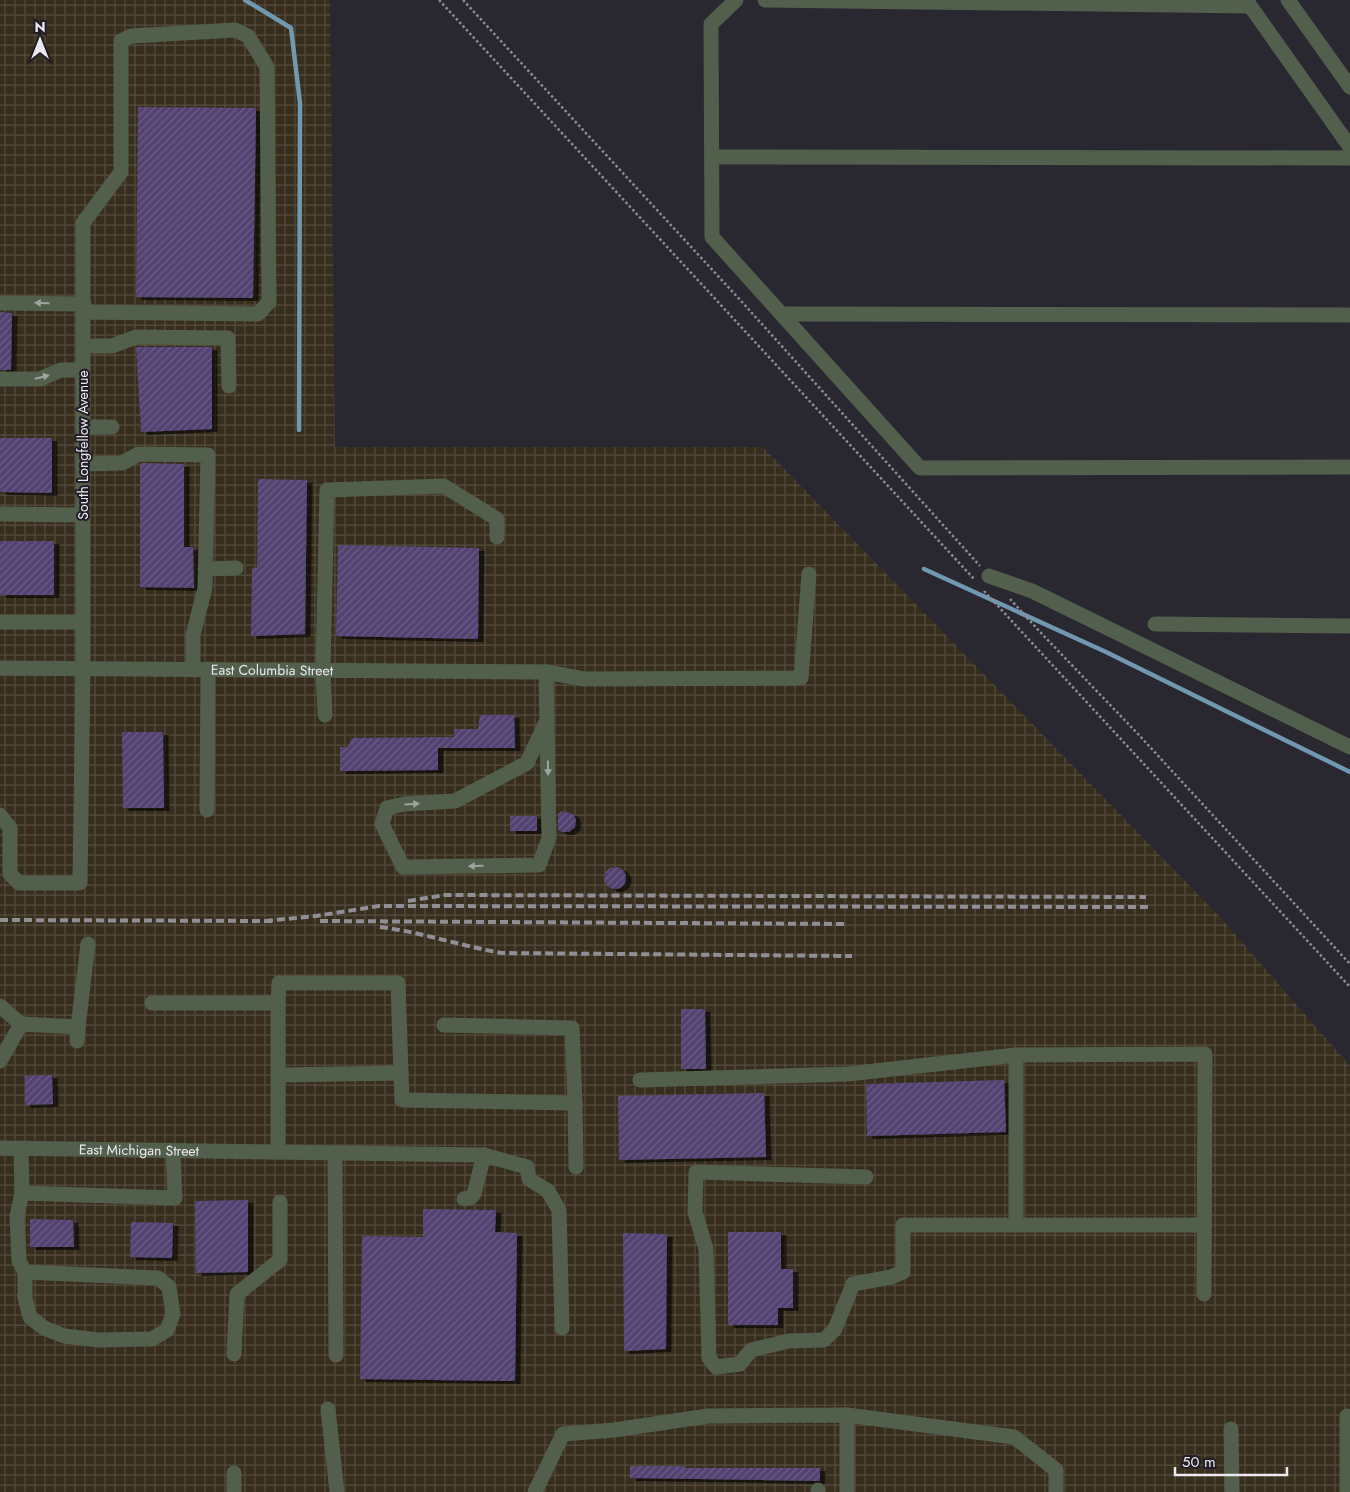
<svg xmlns="http://www.w3.org/2000/svg" width="1350" height="1492" font-family="Jost,sans-serif">
	<style>
		.industrial { fill: url(#industrial-grid) }
		.lines { fill: none; stroke-linecap: round; stroke-linejoin: round }
		.stream { stroke: #7098b0; stroke-width: 4.5 }
		.building { fill: url(#building-hatch); filter: url(#shadow) }
		.path { stroke: #8e8c94; stroke-width: 2.5; stroke-dasharray: 2.5 2.5; stroke-linecap: butt }
		.minor { stroke: #525f4c; stroke-width: 15 }
		.rail { stroke: #918f96; stroke-width: 4; stroke-dasharray: 8 4; stroke-linecap: butt }
		.oneway { fill: #9ea49e }
		.labels { text-anchor: middle; stroke-width: 4; stroke-linejoin: round; paint-order: stroke }
		.street-label { font-size: 14px; fill: #ebe9ef; stroke: #201d26 }
	</style>
	<defs>
		<pattern id="industrial-grid" width="8" height="8" patternUnits="userSpaceOnUse" patternTransform="scale(1.25)"><rect width="8" height="8" fill="#382e1e"/><path d="M0 4h8M4 0v8" fill="none" stroke="#554c3f"/></pattern>
		<pattern id="building-hatch" width="6" height="6" patternUnits="userSpaceOnUse" patternTransform="scale(1.25)"><rect width="6" height="6" fill="#524271"/><path d="M-1 1l2-2M0 6l6-6M5 7l2-2" fill="none" stroke="#6b5d86"/></pattern>
		<filter id="shadow"><feDropShadow dx="5.5" dy="3" stdDeviation="0" flood-color="#0009"/></filter>
	</defs>
	<rect width="100%" height="100%" fill="#292730"/>
	<path class="industrial" d="M0 0H330L335 447H763L1221 918 1350 1066V1492H0Z"/>
	<g class="lines">
		<g class="stream">
			<path d="M245 0 291 28 300 103 299 430"/>
			<path d="M924 569 1106 652 1350 772"/>
		</g>
	</g>
	<g class="building">
		<path d="M138 107 256 108 253 298 136 297Z"/>
		<path d="M0 312 12 313 11 370H0Z"/>
		<path d="M136 347H212V429L141 432Z"/>
		<path d="M0 438H52V493L0 492Z"/>
		<path d="M141 463 184 464V547H193L194 588 140 587V464Z"/>
		<path d="M258 479 307 480 305 634 251 636 252 568H257Z"/>
		<rect x="0" y="541" width="54" height="54"/>
		<path d="M338 545 479 548 478 639 336 636Z"/>
		<path d="M480 715H514L515 748H438V770L340 771V747H348L352 738 454 737V729H478Z"/>
		<path d="M122 732H163L164 808H123Z"/>
		<path d="M562 811 573 814 576 820 575 827 569 832H562L558 830V814Z"/>
		<rect x="510" y="816" width="27" height="15"/>
		<circle cx="615" cy="878" r="11"/>
		<path d="M681 1009H705L706 1069H681Z"/>
		<path d="M52 1075 53 1104 25 1105V1076Z"/>
		<path d="M1004 1080 1006 1132 867 1136 866 1084Z"/>
		<path d="M764 1093 766 1157 619 1160 618 1096Z"/>
		<path d="M248 1200V1272L196 1273 195 1201Z"/>
		<path d="M423 1209 496 1210 495 1232 517 1233 515 1381 360 1379 362 1236 423 1237Z"/>
		<path d="M30 1219 73 1220 74 1247H30Z"/>
		<path d="M131 1222 173 1223 172 1258 130 1257Z"/>
		<path d="M728 1232H781V1269H793V1308H778V1325H728Z"/>
		<path d="M623 1233 667 1234 666 1349 624 1351Z"/>
		<path d="M630 1466H685V1468H820V1481L630 1478Z"/>
	</g>
	<g class="lines">
		<g class="path">
			<path d="M439 0 974 579"/>
			<path d="M463 0 742 302 980 566"/>
			<path d="M984 591 1350 987"/>
			<path d="M1010 599 1042 634 1138 734 1350 964"/>
		</g>
		<g class="minor">
			<path d="M736 0 711 24 712 237 920 468 1350 467"/>
			<path d="M765 0 1250 6"/>
			<path d="M1246 0 1350 147"/>
			<path d="M1288 0 1350 87"/>
			<path d="M712 157 1350 158"/>
			<path d="M0 303 84 304"/>
			<path d="M782 314 1350 315"/>
			<path d="M84 346H112L136 337 228 338 229 386"/>
			<path d="M0 379H40L61 370H83"/>
			<path d="M83 427H112"/>
			<path d="M83 464 122 463 139 454 208 455 205 588 193 635V669"/>
			<path d="M0 514 83 515"/>
			<path d="M205 569 236 568"/>
			<path d="M989 576 1032 591 1350 747"/>
			<path d="M0 622H83"/>
			<path d="M1155 624 1350 626"/>
			<path id="s1" d="M0 668 546 672 584 679 801 678 809 574"/>
			<path d="M546 672 549 838 539 865 403 867 382 824 387 808 404 804 455 801 527 763 547 720"/>
			<path d="M325 715 323 670 327 490 444 486 497 519V537"/>
			<path d="M207 810 208 669"/>
			<path d="M0 815 10 828V874L19 883H80L83 668V223L121 172V41L131 36 235 30 248 36 267 67 269 302 258 314 84 312"/>
			<path d="M152 1003H278V1152"/>
			<path d="M278 1003 279 983H398L401 1073"/>
			<path d="M0 1006 21 1024 78 1027 77 1041"/>
			<path d="M78 1027 88 944"/>
			<path d="M1016 1055 1205 1054 1204 1294"/>
			<path d="M0 1061 21 1024"/>
			<path d="M279 1075 401 1073 402 1100 575 1103 572 1028 444 1025"/>
			<path d="M640 1080 848 1074 1016 1055V1225H903V1272L891 1277 853 1284 835 1329 824 1340 789 1341 751 1350 740 1364 716 1367 709 1358 706 1249 695 1212 696 1172 866 1177"/>
			<path d="M575 1103 576 1167"/>
			<path id="s2" d="M0 1148 484 1155 527 1167 529 1179 548 1191 559 1210 562 1328"/>
			<path d="M21 1148 22 1193 175 1198 173 1151"/>
			<path d="M335 1153 336 1355"/>
			<path d="M22 1193 17 1216 19 1261 25 1272V1298L30 1317 44 1328 64 1336 99 1340 152 1339 167 1330 173 1314 169 1287 158 1278 25 1272"/>
			<path d="M464 1199 470 1198 474 1194 484 1155"/>
			<path d="M1016 1225H1204"/>
			<path d="M234 1354 237 1294 280 1260V1202"/>
			<path d="M328 1409 337 1492"/>
			<path d="M847 1415 1014 1437 1056 1470V1492"/>
			<path d="M1347 1416V1492"/>
			<path d="M1231 1429 1232 1492"/>
			<path d="M234 1473V1492"/>
			<path d="M535 1492 563 1434 614 1430 708 1416 847 1415V1492"/>
			<path d="M818 1492V1490"/>
		</g>
		<g class="rail">
			<path d="M408 901 445 895 1146 897"/>
			<path d="M0 920 272 921"/>
			<path d="M265 921 316 916 379 906 1149 907"/>
			<path d="M320 921 848 924"/>
			<path d="M380 927C421 932 461 946 502 953L852 956"/>
		</g>
	</g>
	<defs><path id="oneway-solid" d="M-6-.8H1V-3.2L6.5 0L1 3.2V.8H-6Z" transform="scale(1.25)"/></defs>
	<g class="oneway">
		<use href="#oneway-solid" transform="translate(42 303) rotate(-179)"/>
		<use href="#oneway-solid" transform="translate(42 377) rotate(-14)"/>
		<use href="#oneway-solid" transform="translate(548 768) rotate(89)"/>
		<use href="#oneway-solid" transform="translate(412 804) rotate(-3)"/>
		<use href="#oneway-solid" transform="translate(476 866) rotate(179)"/>
	</g>
	<g class="labels">
		<g class="street-label">
			<text transform="translate(83 445) rotate(-90)" y="5">South Longfellow Avenue</text>
			<text dy="5" stroke="none"><textPath href="#s1" startOffset="272">East Columbia Street</textPath></text>
			<text dy="5" stroke="none"><textPath href="#s2" startOffset="139">East Michigan Street</textPath></text>
		</g>
	</g>
	<g transform="translate(40 40)" stroke="#201d26" stroke-width="4" paint-order="stroke">
	<path d="M0-4L9 19L0 12L-9 19Z" fill="#ebe9ef"/>
	<text y="-8" font-size="14" font-weight="bold" text-anchor="middle" fill="#ebe9ef">N</text>
	</g>
	<path d="M1175 1467v8h112v-8" fill="none" stroke="#ebe9ef" stroke-width="2.5"/>
	<text x="1182" y="1467" font-size="15" fill="#ebe9ef" stroke="#201d26" stroke-width="4" paint-order="stroke">50 m</text>
</svg>
